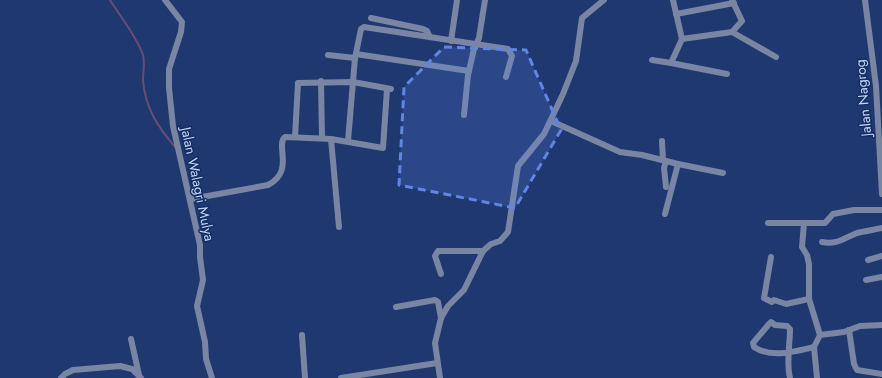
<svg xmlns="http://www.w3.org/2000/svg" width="882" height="378" font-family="Jost,sans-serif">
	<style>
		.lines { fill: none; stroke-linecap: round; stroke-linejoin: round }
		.stream { stroke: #664e79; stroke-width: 2 }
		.street { stroke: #7886a2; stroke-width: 6 }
		.marked { fill: #6085e5; fill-opacity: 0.2; stroke: #6085e5; stroke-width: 3; stroke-dasharray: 8 5; stroke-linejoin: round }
		.labels { text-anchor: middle; stroke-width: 3; stroke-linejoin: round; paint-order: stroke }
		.street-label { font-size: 14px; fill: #c5d7f8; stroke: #152e64 }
	</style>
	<rect width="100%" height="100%" fill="#1f3870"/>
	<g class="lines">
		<path class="stream" d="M110 0C121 18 136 35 143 55 145 63 143 72 143 80 145 108 158 127 175 147"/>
		<g class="street">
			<path d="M165 0 182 22 181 32 169 69V88L173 126 200 245V257L203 280 197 306 205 342 206 359 212 378"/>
			<path d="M673 0 682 39 732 32 742 21 732 0"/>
			<path d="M865 0 876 86 882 194"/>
			<path d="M676 14 734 3"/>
			<path d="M371 18 423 29 427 31 430 37"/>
			<path d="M732 32 776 57"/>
			<path d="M682 39 671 63 727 74"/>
			<path d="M451 41 457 0"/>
			<path d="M356 54 469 71"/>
			<path d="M328 55 355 58"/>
			<path d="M652 60 671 63"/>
			<path d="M321 81 322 138"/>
			<path d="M464 115 468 75 474 49 479 38 485 0"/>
			<path d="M551 121 620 152 642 155 678 164 723 173"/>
			<path d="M295 137 298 83 353 82 391 89"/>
			<path d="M331 139 339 227"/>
			<path d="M348 141 355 58 361 29 364 27 508 49 512 56 506 77"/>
			<path d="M662 141 663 160"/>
			<path d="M666 187 664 168 666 161"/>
			<path d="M191 199 268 185C295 171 275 145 285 137L331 139 383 148 387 89"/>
			<path d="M665 214 678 164"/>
			<path d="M768 223H825L833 214 854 210H882"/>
			<path d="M804 223 802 247 807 255 809 264V299L820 335 814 347 817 378"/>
			<path d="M822 242C837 245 844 238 857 233 865 231 874 230 882 228"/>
			<path d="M771 257 764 298 772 302 774 300 786 304 809 299"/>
			<path d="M868 260 882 256"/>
			<path d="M441 274 435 256 438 251H483"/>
			<path d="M866 280 882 277"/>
			<path d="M396 307 435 300 438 302 441 318"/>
			<path d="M849 330 854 364 857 370 882 374"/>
			<path d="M302 335 305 378"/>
			<path d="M820 335 844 332 860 326 882 325"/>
			<path d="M131 339 139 375"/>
			<path d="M61 378 65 374 73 370 120 366 132 369 141 378"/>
			<path d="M341 378 437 363"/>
			<path d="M440 378 435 343 441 318 448 306 464 290 483 251 491 244 500 241 508 232 518 166 544 134 563 94 576 61 582 18 604 0"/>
			<path d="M790 378C786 363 790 345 790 329L787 326 775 325 771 322 769 324 753 343 754 347C772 359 796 351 814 347"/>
		</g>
	</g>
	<path class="marked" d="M444 47 526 50 561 130 515 208 399 185 404 87Z"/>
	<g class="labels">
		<g class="street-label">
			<text transform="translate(863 98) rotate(-95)" y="5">Jalan Nagrog</text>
			<text transform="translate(198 184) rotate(78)" y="5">Jalan Walagri Mulya</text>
		</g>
	</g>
</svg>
